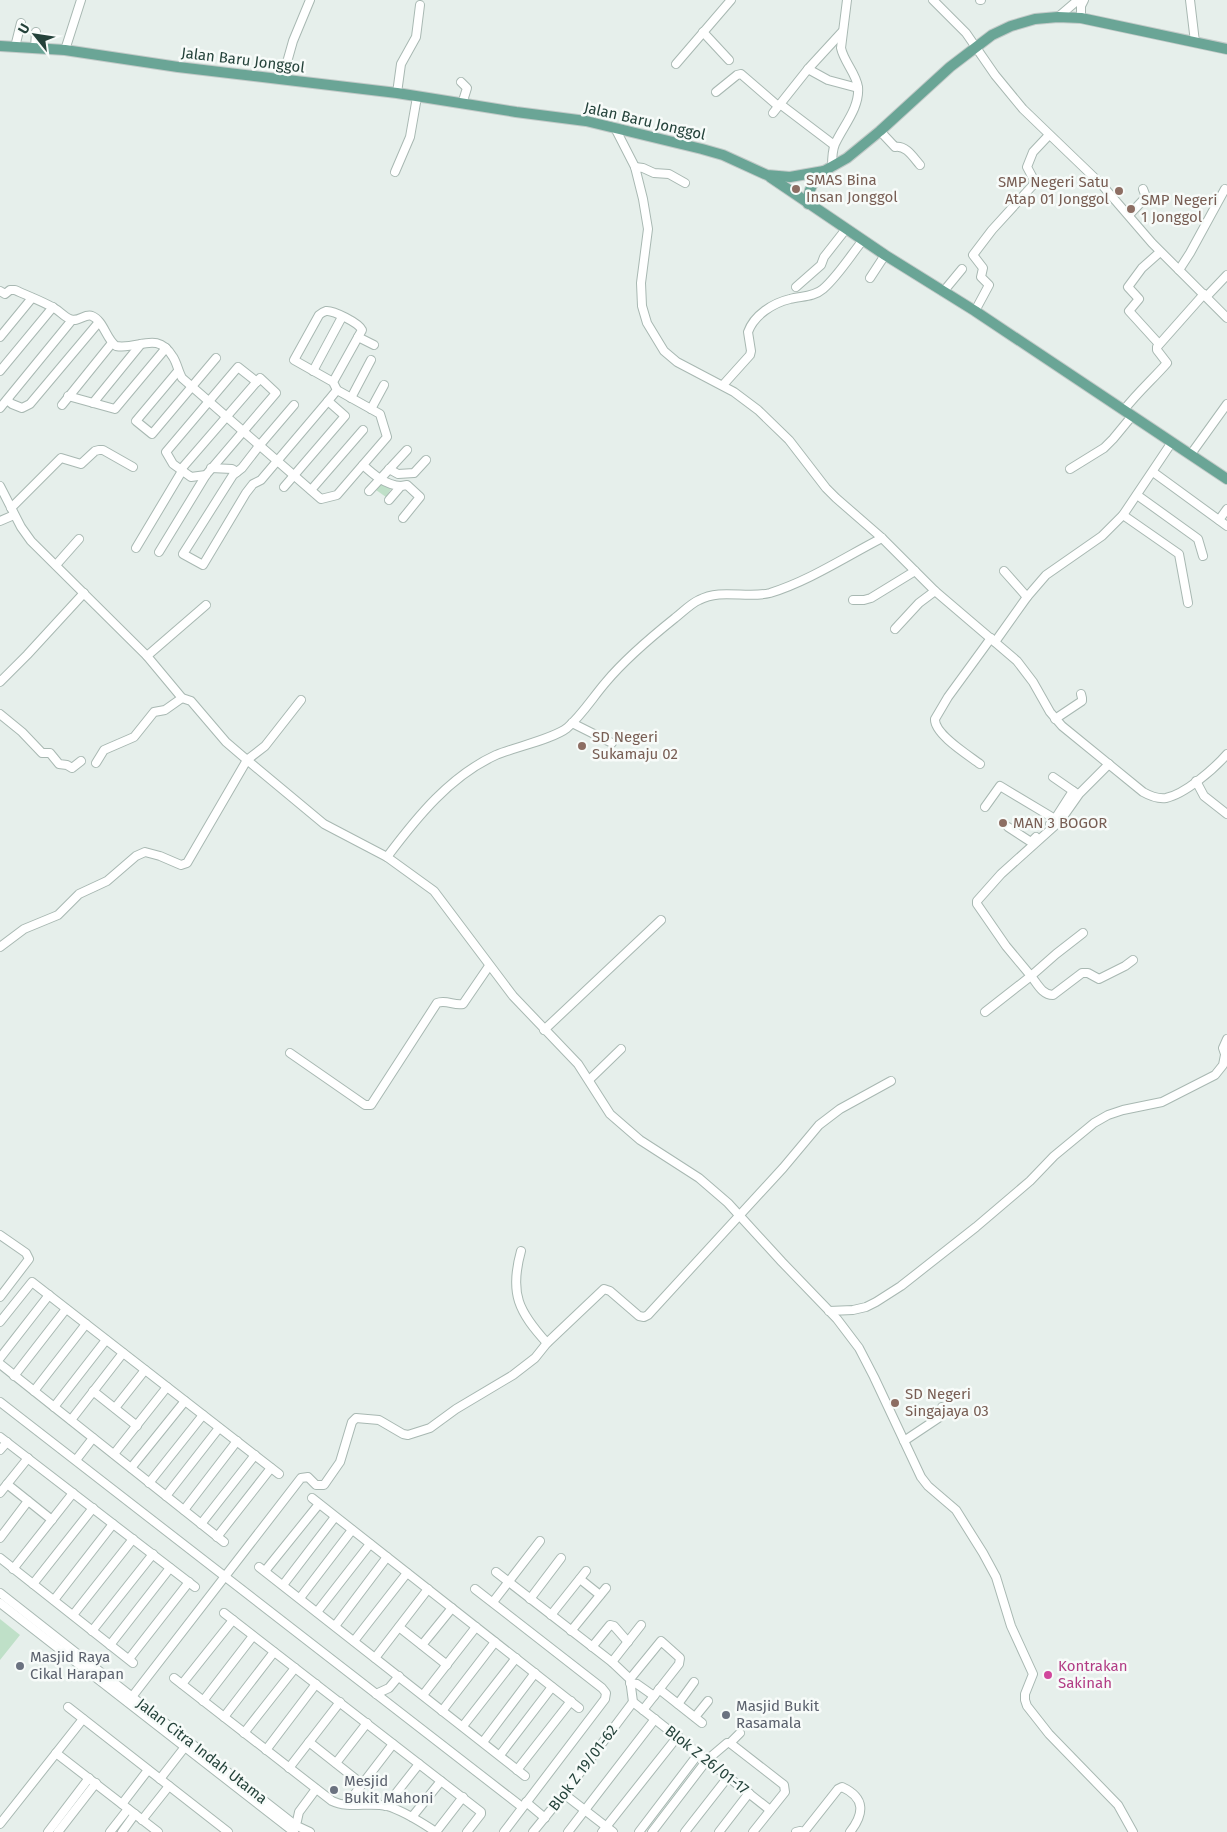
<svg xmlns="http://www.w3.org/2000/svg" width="1227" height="1832" font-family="'Fira Sans',sans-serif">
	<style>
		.green { fill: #bfe0c8 }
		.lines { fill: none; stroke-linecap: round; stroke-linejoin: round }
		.minor-casing { stroke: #a8b8b2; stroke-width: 10 }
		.major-casing { stroke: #c2cac8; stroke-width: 12 }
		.minor { stroke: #fff; stroke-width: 8 }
		.major { stroke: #6aa596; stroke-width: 10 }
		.education-dot { fill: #8d6e63; stroke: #f7fbf9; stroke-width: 2 }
		.worship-dot { fill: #6b7280; stroke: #f7fbf9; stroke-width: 2 }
		.hotel-dot { fill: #d1479c; stroke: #f7fbf9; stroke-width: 2 }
		.labels { text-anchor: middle; stroke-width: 5; stroke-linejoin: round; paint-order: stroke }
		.street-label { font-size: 15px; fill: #24423a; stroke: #f7fbf9 }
		.education-label { font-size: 15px; fill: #785e54; stroke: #f7fbf9; text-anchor: start }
		.worship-label { font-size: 15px; fill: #5b616d; stroke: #f7fbf9; text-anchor: start }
		.hotel-label { font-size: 15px; fill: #b23c85; stroke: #f7fbf9; text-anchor: start }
	</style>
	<rect width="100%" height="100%" fill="#e6efeb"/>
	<g class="green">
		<path d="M382 482 391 489 386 497 376 490Z"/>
		<path d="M0 1619 20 1635 0 1660Z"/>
	</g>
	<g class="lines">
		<defs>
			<g id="minor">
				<path d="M933 0 966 33 995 75 1023 109 1102 185 1152 243 1227 318"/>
				<path d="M980 0H981"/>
				<path d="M1190 0 1195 42"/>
				<path d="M1058 17 1078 0"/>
				<path d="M1081 18V6L1084 0"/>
				<path d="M703 32 729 60"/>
				<path d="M15 47 21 23"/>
				<path d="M35 48 36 32"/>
				<path d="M65 50 81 0"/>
				<path d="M676 64 731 0"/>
				<path d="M808 69 828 80 858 88"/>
				<path d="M282 80 293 41 310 0"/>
				<path d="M461 82 467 88 462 104"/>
				<path d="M716 92 737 75 741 74 778 106"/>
				<path d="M397 93 401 64 416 37 420 5"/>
				<path d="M780 104 834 145"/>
				<path d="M773 113 808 69 842 32"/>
				<path d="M615 128 635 167 643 199 648 229 641 283 642 306 647 323 664 351 677 362 734 392 758 410 789 440 826 488 836 498 882 538 935 591 1017 661 1033 682 1050 712 1062 726 1143 792C1150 796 1157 799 1166 798 1185 794 1214 769 1227 754"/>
				<path d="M880 131 895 147C906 145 913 157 920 165"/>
				<path d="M635 167 643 168 654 173 669 174 685 183"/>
				<path d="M832 167C832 159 832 151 835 144 843 126 860 108 858 87 856 73 844 62 841 48L847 0"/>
				<path d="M395 172 410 137 417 97"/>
				<path d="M1129 215 1146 197 1143 189"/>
				<path d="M1179 270 1190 253 1225 189"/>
				<path d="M870 278 885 255"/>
				<path d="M796 287 821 265 824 257 846 229"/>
				<path d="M0 291 5 294 10 290H15C28 296 42 301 54 308 60 311 64 317 70 319 78 323 85 313 92 316 104 321 106 339 116 346 139 350 157 330 173 357 177 363 178 371 182 378L321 499 337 495 387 437 380 414 337 390 328 401"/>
				<path d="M943 292 962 269"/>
				<path d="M1207 296 1227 275"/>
				<path d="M975 311 989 285 981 277 983 268 973 255 992 230 1033 185 1034 180 1027 167 1033 152 1049 135"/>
				<path d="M0 337 32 298"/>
				<path d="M358 337 374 345"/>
				<path d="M1159 344 1129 311 1139 299 1128 287 1142 268 1160 252"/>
				<path d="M0 371 53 307"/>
				<path d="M178 371 136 421 152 434 216 358"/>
				<path d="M313 371 342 317"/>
				<path d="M333 382 362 330C359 323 333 310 326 311 323 312 321 313 319 315L294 360 333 382 337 390"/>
				<path d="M723 385 750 355 751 351 748 332C754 315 773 303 790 299 801 296 814 297 823 289 838 276 851 255 863 240"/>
				<path d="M68 396 115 409 166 348"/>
				<path d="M351 398 371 360"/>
				<path d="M7 400 12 404 22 408 30 404 99 322"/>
				<path d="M93 403 141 344"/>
				<path d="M62 405 112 343"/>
				<path d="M0 408 72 320"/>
				<path d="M371 409 384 385"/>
				<path d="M1124 410C1137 393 1153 379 1167 363L1157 350V347L1204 294"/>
				<path d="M1191 454 1227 404"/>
				<path d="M363 465C374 475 385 485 401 486"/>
				<path d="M211 468 232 469 237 472"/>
				<path d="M389 469 398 474 414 473 426 460"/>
				<path d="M1070 469 1104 448 1113 439 1132 416"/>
				<path d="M1153 472 1227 526"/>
				<path d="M206 475 191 477 173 464 166 452 238 367 257 382"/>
				<path d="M0 486 21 527 31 541 147 656 182 698 191 701 226 742 247 760 324 824 387 857 434 891 513 996 578 1064 610 1114 640 1140 699 1178 728 1203 782 1262 837 1319 859 1348 874 1377 921 1477 928 1486 956 1510 983 1553 996 1577 1011 1626 1033 1674 1025 1694V1700L1027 1706 1049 1734 1118 1805 1133 1832"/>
				<path d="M284 487 345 416 328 401 261 480 253 484 246 493 203 565 183 554 233 475 242 468 259 446 294 405"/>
				<path d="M311 490 363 430"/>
				<path d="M369 491 407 450"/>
				<path d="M1137 495 1194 536 1198 539 1203 556"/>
				<path d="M389 500 401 486 407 485 420 497 403 518"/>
				<path d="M11 508 61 458 81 464 95 451 99 450H103L133 467"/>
				<path d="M1123 515 1179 554 1188 603"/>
				<path d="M1219 520 1227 509"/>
				<path d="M0 521 14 515"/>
				<path d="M136 548 182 471 183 467 260 378 276 393 206 475 159 552"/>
				<path d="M56 565 79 539"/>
				<path d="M1004 571 1027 597"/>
				<path d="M853 600H864L871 598 915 571"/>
				<path d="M895 629 919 603 935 591"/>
				<path d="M995 642 1027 597 1046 575 1102 536 1123 515 1172 442"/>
				<path d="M147 656 206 605"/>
				<path d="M0 682 27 655 84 593"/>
				<path d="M0 714 22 732 42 753H50L59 764 67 765 72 768 81 761"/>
				<path d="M1055 719 1082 701V698L1081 694"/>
				<path d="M572 723 612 743"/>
				<path d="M96 763 104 750 134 737 154 712 165 710 182 698"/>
				<path d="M980 764C968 755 934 734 935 719L948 697 991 638"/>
				<path d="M1053 777 1076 793"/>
				<path d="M1196 781 1204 796 1227 814"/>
				<path d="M985 807 1000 786 1055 819"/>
				<path d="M1050 824 1055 819 1073 791"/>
				<path d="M1008 827 1031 842 1036 837"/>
				<path d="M387 857C417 817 450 776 496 755 515 747 553 739 567 728 582 715 593 697 606 682 626 658 650 638 675 618 683 612 690 604 699 600 721 588 747 599 770 593 809 581 845 557 882 538"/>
				<path d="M1083 933 1056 954 1031 976 1006 946 977 904V901L1001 874 1060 821 1079 794 1109 764"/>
				<path d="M0 947 24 929 58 915 79 894 107 881 136 856 145 852 160 856 181 865 187 863 247 760 265 746 301 700"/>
				<path d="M985 1012 1031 976C1037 983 1042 995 1053 995L1082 973H1088L1099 979 1125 966 1133 960"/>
				<path d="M544 1030 661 920"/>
				<path d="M290 1053 365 1105H371L437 1003C446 999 454 1006 463 1004L489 966"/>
				<path d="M1226 1057 1223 1048 1227 1039"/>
				<path d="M589 1080 621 1049"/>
				<path d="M0 1235 26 1253 29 1259 0 1297"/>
				<path d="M521 1251C509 1294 519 1312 547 1343"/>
				<path d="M829 1311 853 1310 866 1307 876 1302 901 1286 976 1227 1030 1181 1054 1156 1094 1123 1108 1115 1123 1110 1162 1102 1215 1075 1223 1065 1225 1055"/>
				<path d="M0 1322 32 1282 279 1474"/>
				<path d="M0 1358 49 1295"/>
				<path d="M0 1364 224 1542"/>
				<path d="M14 1376 66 1309"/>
				<path d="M34 1391 86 1324"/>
				<path d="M93 1391 137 1426"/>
				<path d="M0 1402 522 1807"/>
				<path d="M54 1407 106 1340"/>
				<path d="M115 1408 145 1370"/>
				<path d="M71 1420 123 1353"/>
				<path d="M0 1437 195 1587"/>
				<path d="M904 1441 940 1417 942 1411V1407"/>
				<path d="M0 1450 7 1442"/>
				<path d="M114 1454 167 1387"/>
				<path d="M76 1460 93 1438"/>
				<path d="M131 1468 185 1401"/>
				<path d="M149 1483 203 1415"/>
				<path d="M7 1484 52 1520"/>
				<path d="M0 1493 28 1458"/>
				<path d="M166 1496 219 1428"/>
				<path d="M312 1498 579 1708"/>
				<path d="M184 1510 237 1441"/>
				<path d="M201 1524 255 1455"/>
				<path d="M217 1537 271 1468"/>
				<path d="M0 1538 28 1501"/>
				<path d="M0 1558 133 1663"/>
				<path d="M259 1567 525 1776"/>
				<path d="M13 1569 73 1493"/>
				<path d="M265 1571 319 1504"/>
				<path d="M496 1572 612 1662 630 1679 633 1702 770 1810"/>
				<path d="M580 1579 600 1595"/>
				<path d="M33 1584 93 1508"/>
				<path d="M283 1585 335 1517"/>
				<path d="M475 1589 602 1688 606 1693 605 1699 504 1832"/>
				<path d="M0 1593 295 1825 310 1832"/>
				<path d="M300 1598 352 1530"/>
				<path d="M530 1599 561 1558"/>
				<path d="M54 1600 113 1524"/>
				<path d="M493 1602 540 1541"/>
				<path d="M0 1603 294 1832"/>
				<path d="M317 1612 370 1544"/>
				<path d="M224 1613 481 1812V1814L467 1832"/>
				<path d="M73 1615 133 1539"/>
				<path d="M551 1615 586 1571"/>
				<path d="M335 1626 387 1557"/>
				<path d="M399 1627 447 1665"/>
				<path d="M92 1631 153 1554"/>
				<path d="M571 1631 606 1588"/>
				<path d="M354 1641 407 1573"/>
				<path d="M110 1645 170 1568"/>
				<path d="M422 1645 452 1608"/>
				<path d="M592 1647 610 1625 614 1626 628 1642"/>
				<path d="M375 1658 428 1589"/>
				<path d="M129 1659 189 1582"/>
				<path d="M612 1662 641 1625"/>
				<path d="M174 1678 332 1801C348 1809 369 1802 387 1806 404 1811 421 1822 436 1832"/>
				<path d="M630 1679 661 1641 680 1658 679 1664 643 1710"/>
				<path d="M630 1683 637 1684 654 1696"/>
				<path d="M182 1684 233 1620"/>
				<path d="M659 1689 702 1723"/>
				<path d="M376 1694 389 1688 399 1676"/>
				<path d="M423 1695 476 1627"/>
				<path d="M203 1701 253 1636"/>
				<path d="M128 1702 301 1478 308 1477 316 1485H324L340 1462 352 1422 356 1418 379 1420 403 1434 408 1435 430 1428 456 1409 513 1375 535 1358 547 1343 604 1289 610 1291 639 1316 644 1317 648 1315 783 1168 819 1125 840 1109 891 1081"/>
				<path d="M678 1704 694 1682"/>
				<path d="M68 1707 228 1832"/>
				<path d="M442 1711 495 1642"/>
				<path d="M224 1717 274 1652"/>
				<path d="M695 1717 708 1701"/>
				<path d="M463 1726 516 1658"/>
				<path d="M244 1733 295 1668"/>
				<path d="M309 1742 362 1784"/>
				<path d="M483 1742 535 1673"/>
				<path d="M730 1743 740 1733"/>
				<path d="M266 1750 316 1684"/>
				<path d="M56 1753 158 1832"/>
				<path d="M500 1755 552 1687"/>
				<path d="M336 1763 367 1723"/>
				<path d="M289 1768 340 1702"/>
				<path d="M517 1770 571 1701"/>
				<path d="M160 1779 188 1743"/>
				<path d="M564 1794 613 1832"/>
				<path d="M526 1802 545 1818"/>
				<path d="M122 1804 148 1770"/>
				<path d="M347 1804 393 1744"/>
				<path d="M386 1806 419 1764"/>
				<path d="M412 1817 441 1781"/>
				<path d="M142 1820 169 1786"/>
				<path d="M0 1824 83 1719"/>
				<path d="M293 1827 297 1821 299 1812 316 1789"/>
				<path d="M48 1832 89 1778"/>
				<path d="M58 1832 96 1783"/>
				<path d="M110 1832 128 1809"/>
				<path d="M122 1832 135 1814"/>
				<path d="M436 1832 463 1797"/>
				<path d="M533 1832 564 1794 633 1702"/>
				<path d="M568 1832 655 1719"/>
				<path d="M602 1832 678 1736"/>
				<path d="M639 1832 699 1753"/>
				<path d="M652 1832 707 1760 727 1743H730L784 1785 785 1792 753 1832"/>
				<path d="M685 1832 728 1777"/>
				<path d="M719 1832 749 1793"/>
				<path d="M796 1832 800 1831 804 1832 838 1789 842 1787C866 1798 864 1814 850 1832"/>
			</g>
			<g id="major">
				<path d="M0 46 65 50 178 67 397 93 516 112 586 121 702 149 723 155 767 175 790 177 824 171 847 158 880 131 950 67 992 35 1011 26 1035 19 1058 17 1081 18 1227 49"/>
				<path d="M770 177 885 255 975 311 1227 479"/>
				<path d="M808 204C808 189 813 181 824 171"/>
			</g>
		</defs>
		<use href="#minor" class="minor-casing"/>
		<use href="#major" class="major-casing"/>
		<use href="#minor" class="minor"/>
		<use href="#major" class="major"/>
	</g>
	<g class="education-dot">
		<circle cx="796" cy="189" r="5"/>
		<circle cx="1119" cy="191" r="5"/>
		<circle cx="1131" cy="209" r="5"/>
		<circle cx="582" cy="746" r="5"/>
		<circle cx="1003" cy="823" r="5"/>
		<circle cx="895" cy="1403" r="5"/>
	</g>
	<g class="worship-dot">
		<circle cx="20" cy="1666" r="5"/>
		<circle cx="726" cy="1715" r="5"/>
		<circle cx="334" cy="1790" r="5"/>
	</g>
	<circle class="hotel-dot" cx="1048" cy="1675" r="5"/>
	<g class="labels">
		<g class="street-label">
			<text transform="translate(243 60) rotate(7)" y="5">Jalan Baru Jonggol</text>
			<text transform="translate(645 121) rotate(13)" y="5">Jalan Baru Jonggol</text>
			<text transform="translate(202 1751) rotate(38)" y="5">Jalan Citra Indah Utama</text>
			<text transform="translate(707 1760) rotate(38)" y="5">Blok Z 26/01-17</text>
			<text transform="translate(583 1768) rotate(-53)" y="5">Blok Z 19/01-62</text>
		</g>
		<g class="education-label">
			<text x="806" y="185">SMAS Bina<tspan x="806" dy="17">Insan Jonggol</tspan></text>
			<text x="1109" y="187" text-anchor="end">SMP Negeri Satu<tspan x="1109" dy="17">Atap 01 Jonggol</tspan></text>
			<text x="1141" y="205">SMP Negeri<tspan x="1141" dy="17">1 Jonggol</tspan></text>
			<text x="592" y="742">SD Negeri<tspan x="592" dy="17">Sukamaju 02</tspan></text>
			<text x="1013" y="828">MAN 3 BOGOR</text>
			<text x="905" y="1399">SD Negeri<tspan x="905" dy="17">Singajaya 03</tspan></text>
		</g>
		<g class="worship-label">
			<text x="30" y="1662">Masjid Raya<tspan x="30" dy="17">Cikal Harapan</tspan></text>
			<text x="736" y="1711">Masjid Bukit<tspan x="736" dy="17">Rasamala</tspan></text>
			<text x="344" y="1786">Mesjid<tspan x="344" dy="17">Bukit Mahoni</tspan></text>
		</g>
		<g class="hotel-label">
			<text x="1058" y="1671">Kontrakan<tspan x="1058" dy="17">Sakinah</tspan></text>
		</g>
	</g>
	<g transform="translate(35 35) rotate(300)" stroke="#f7fbf9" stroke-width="4" paint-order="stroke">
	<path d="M0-4L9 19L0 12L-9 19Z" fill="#24423a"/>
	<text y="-8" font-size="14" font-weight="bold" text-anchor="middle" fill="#24423a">U</text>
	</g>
</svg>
